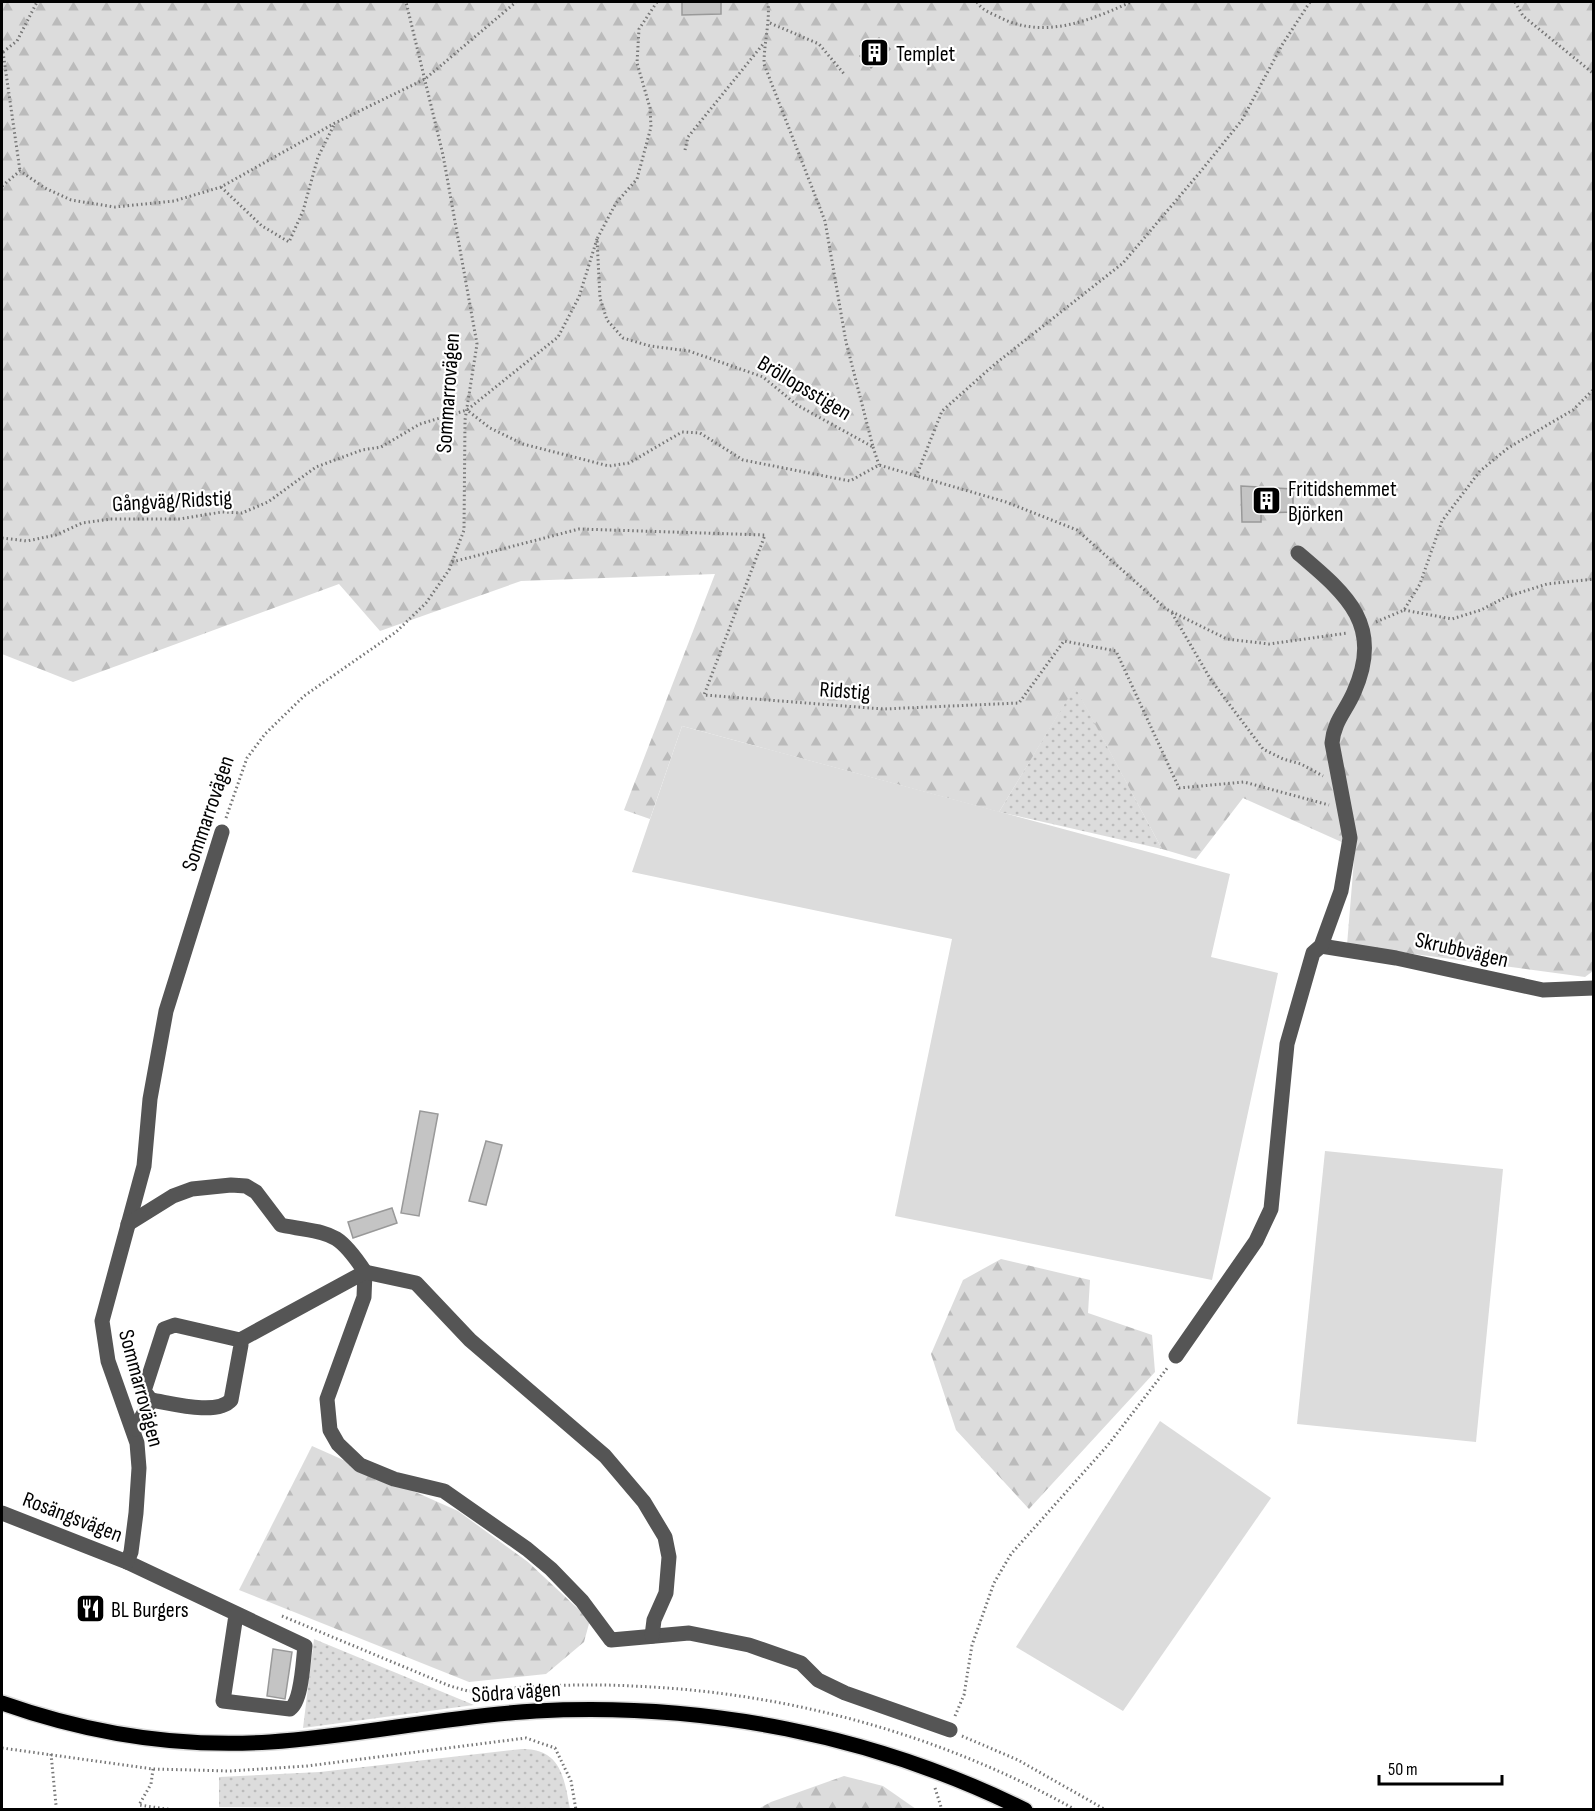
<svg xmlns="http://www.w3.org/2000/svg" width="1595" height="1811" font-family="'Sofia Sans Condensed',sans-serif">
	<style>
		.grass { fill: url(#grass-dots) }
		.forest { fill: url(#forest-firs) }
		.garden { fill: #dcdcdc }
		.building { fill: #c4c4c4; stroke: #999; stroke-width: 1.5 }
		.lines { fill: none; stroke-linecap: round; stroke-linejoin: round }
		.major-casing { stroke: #dbdbdb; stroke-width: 18 }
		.path { stroke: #777; stroke-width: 3; stroke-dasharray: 1.5 3; stroke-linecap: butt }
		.minor { stroke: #555; stroke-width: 15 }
		.major { stroke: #000; stroke-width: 15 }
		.labels { text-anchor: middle; stroke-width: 4.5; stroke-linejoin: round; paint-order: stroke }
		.poi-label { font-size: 22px; fill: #000; stroke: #fff; text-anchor: start }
		.street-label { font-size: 22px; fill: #000; stroke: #fff }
	</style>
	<defs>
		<pattern id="grass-dots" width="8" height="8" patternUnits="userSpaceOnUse" patternTransform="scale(1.5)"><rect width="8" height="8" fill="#dcdcdc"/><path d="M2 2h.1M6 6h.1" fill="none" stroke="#bbb" stroke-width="1.8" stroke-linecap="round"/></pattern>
		<pattern id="forest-firs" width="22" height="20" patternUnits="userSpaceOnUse" patternTransform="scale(1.5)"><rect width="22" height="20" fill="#dcdcdc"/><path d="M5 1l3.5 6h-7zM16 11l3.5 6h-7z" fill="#bbb"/></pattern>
	</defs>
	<rect width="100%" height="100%" fill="#fff"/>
	<g class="grass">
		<path d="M1075 686 1162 849 999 812Z"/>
		<path d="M314 1639 474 1705 303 1728Z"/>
		<path d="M522 1749C561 1749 564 1777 570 1809L219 1807V1777L320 1772Z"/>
	</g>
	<g class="forest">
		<path d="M2 2H1593V971L1585 977 1347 945 1355 848 1243 798 1196 859 1162 849 1075 687 999 812 682 726 650 819 624 810 715 574 521 581 380 631 339 584 73 682 2 654Z"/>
		<path d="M1001 1259 1090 1280 1088 1313 1152 1335 1155 1372 1029 1509 956 1430 931 1354 963 1280Z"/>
		<path d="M312 1446 458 1511 528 1562 590 1620 584 1642 546 1674 469 1682 239 1590Z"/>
		<path d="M844 1776 883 1786 916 1809H758L771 1802Z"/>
	</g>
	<g class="garden">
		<path d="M682 726 1230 874 1211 957 1278 973 1212 1280 895 1216 952 939 632 872Z"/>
		<path d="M1325 1151 1503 1169 1476 1442 1297 1424Z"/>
		<path d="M1160 1421 1271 1498 1123 1711 1016 1647Z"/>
	</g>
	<g class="building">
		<path d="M682 2H721V14L682 15Z"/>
		<path d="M879 38 890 49 871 68 860 56Z"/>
		<path d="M1241 486 1293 489V512L1261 513V522H1242Z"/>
		<path d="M420 1111 438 1114 419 1216 401 1213Z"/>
		<path d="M486 1141 502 1145 486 1205 469 1201Z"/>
		<path d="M392 1208 397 1223 353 1238 348 1222Z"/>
		<path d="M273 1649 292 1652 285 1699 267 1696Z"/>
	</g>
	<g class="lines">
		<defs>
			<path id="major" d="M2 1703C87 1733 179 1748 270 1742 359 1736 447 1716 536 1711 704 1702 874 1735 1025 1810"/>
		</defs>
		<use href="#major" class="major-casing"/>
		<g class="path">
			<path d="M657 2 639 29 637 63 650 108 651 127 637 179 616 203 597 239 600 298 607 320 623 338 650 346 689 351 763 377 797 405 873 447 846 342 825 221 764 64C764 42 770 23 768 2"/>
			<path d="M977 2C982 10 990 13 999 17 1043 40 1089 21 1131 2"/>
			<path d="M1515 2 1523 16 1594 74"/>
			<path d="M770 23 819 44 845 75"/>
			<path d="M3 52 20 171"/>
			<path d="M3 52 17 41 37 2"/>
			<path d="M685 150 688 137 764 43"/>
			<path d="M2 186 20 171 45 188 71 200 115 207 174 201 221 187 335 123 425 79 516 2"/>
			<path d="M221 187 262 226 289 242 303 211 318 157 335 123"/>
			<path d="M597 239 579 297 558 337 467 410 490 428 523 444 609 466 629 463 682 432 700 433 743 460 850 481 879 465 1006 502 1077 530 1166 609 1227 639 1269 644 1348 633"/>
			<path d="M873 447 879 465"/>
			<path d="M916 477 942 411 995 364 1123 263 1201 171 1242 120 1282 45 1310 2"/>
			<path d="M2 538 27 541 56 535 82 523 111 519H180L222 512 242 513 268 502 316 467 362 450 381 447 420 424 467 410"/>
			<path d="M452 562 579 529 765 535 704 695 883 709 1019 703 1064 641 1116 651 1179 788 1244 782 1329 805"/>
			<path d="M1404 610 1452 619 1481 610 1506 597 1547 584 1594 579"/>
			<path d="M1172 613 1211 680 1263 749 1283 759 1301 764 1323 776"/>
			<path d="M1376 622 1404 610 1420 584 1442 521 1480 471 1508 448 1573 410 1594 389"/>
			<path d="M226 818 247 758 265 734 304 696 396 632 426 603 449 570 464 530 465 420 477 344 443 155 406 2"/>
			<path d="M282 1616 450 1686 468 1691C487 1691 505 1689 523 1687 559 1685 596 1684 632 1686 787 1692 940 1734 1076 1810"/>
			<path d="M955 1716 964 1695 972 1645 994 1583 1011 1554 1108 1445 1168 1367"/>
			<path d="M962 1736 1018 1760 1106 1810"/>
			<path d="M2 1748 153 1769 230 1771 307 1766 526 1738 555 1748 571 1781 576 1810"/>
			<path d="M51 1754 56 1805"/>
			<path d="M153 1769 151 1784 139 1805 173 1810"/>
			<path d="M935 1788 942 1810"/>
		</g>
		<g class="minor">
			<path d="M222 832 166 1011 150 1099 144 1166 102 1321 108 1361 137 1443 139 1468 136 1513 131 1552 127 1562 305 1646C303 1661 302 1701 290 1709L223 1701 236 1615"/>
			<path d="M1321 946 1396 958 1543 990 1594 988"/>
			<path d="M128 1224 173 1196 192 1189 231 1185 246 1186 256 1192 281 1225C330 1235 336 1228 365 1272L364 1297 327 1399 330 1430 338 1444 360 1465 394 1479 444 1491 527 1549 551 1569 582 1601 611 1640 689 1633 749 1645 801 1663 818 1680 845 1693 950 1730"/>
			<path d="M175 1325 240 1340 241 1345 231 1400C217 1416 171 1403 151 1400L144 1391 164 1329Z"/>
			<path d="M240 1340 365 1272 416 1283 470 1340 605 1456 644 1502 665 1537 669 1557 666 1593 654 1620 652 1636"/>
			<path d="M1176 1356 1256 1241 1271 1209 1287 1044 1313 953 1321 946 1341 891 1350 838 1332 743C1334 721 1346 711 1354 692 1384 624 1346 594 1298 553"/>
			<path d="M135 1429 151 1400"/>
			<path d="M2 1513 127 1562"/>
		</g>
		<use href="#major" class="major"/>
	</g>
	<defs>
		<symbol id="building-square" viewBox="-11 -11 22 22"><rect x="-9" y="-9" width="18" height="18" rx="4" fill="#000" stroke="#fff"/><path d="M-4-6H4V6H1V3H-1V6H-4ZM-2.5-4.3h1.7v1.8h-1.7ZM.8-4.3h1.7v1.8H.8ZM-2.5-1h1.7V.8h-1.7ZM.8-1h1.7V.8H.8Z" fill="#fff"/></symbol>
		<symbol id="restaurant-square" viewBox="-11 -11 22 22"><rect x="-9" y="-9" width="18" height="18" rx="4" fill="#000" stroke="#fff"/><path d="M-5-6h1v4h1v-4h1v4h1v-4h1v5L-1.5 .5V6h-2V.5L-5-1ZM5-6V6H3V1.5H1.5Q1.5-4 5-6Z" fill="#fff"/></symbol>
	</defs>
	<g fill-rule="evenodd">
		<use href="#building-square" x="858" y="36" width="33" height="33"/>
		<use href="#building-square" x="1250" y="484" width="33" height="33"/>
		<use href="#restaurant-square" x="74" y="1592" width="33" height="33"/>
	</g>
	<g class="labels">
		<g class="poi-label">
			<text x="896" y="61">Templet</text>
			<text x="1288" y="496">Fritidshemmet<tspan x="1288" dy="25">Björken</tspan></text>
			<text x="111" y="1617">BL Burgers</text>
		</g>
		<g class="street-label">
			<text transform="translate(805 387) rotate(31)" y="8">Bröllopsstigen</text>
			<text transform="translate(447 393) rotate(-86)" y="8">Sommarrovägen</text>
			<text transform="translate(172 500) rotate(-3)" y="8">Gångväg/Ridstig</text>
			<text transform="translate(845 690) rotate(4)" y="8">Ridstig</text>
			<text transform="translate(207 813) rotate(-71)" y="8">Sommarrovägen</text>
			<text transform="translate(1462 949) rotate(13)" y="8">Skrubbvägen</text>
			<text transform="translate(142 1388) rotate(75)" y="8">Sommarrovägen</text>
			<text transform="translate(73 1516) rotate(21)" y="8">Rosängsvägen</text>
			<text transform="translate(516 1691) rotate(-4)" y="8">Södra vägen</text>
		</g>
	</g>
	<rect width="1595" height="1811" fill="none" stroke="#000000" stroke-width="6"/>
	<path d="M1379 1775v9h123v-9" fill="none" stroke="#000000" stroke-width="3"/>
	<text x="1388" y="1775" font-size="18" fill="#000000" stroke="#ffffff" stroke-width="4.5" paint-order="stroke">50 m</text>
</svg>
